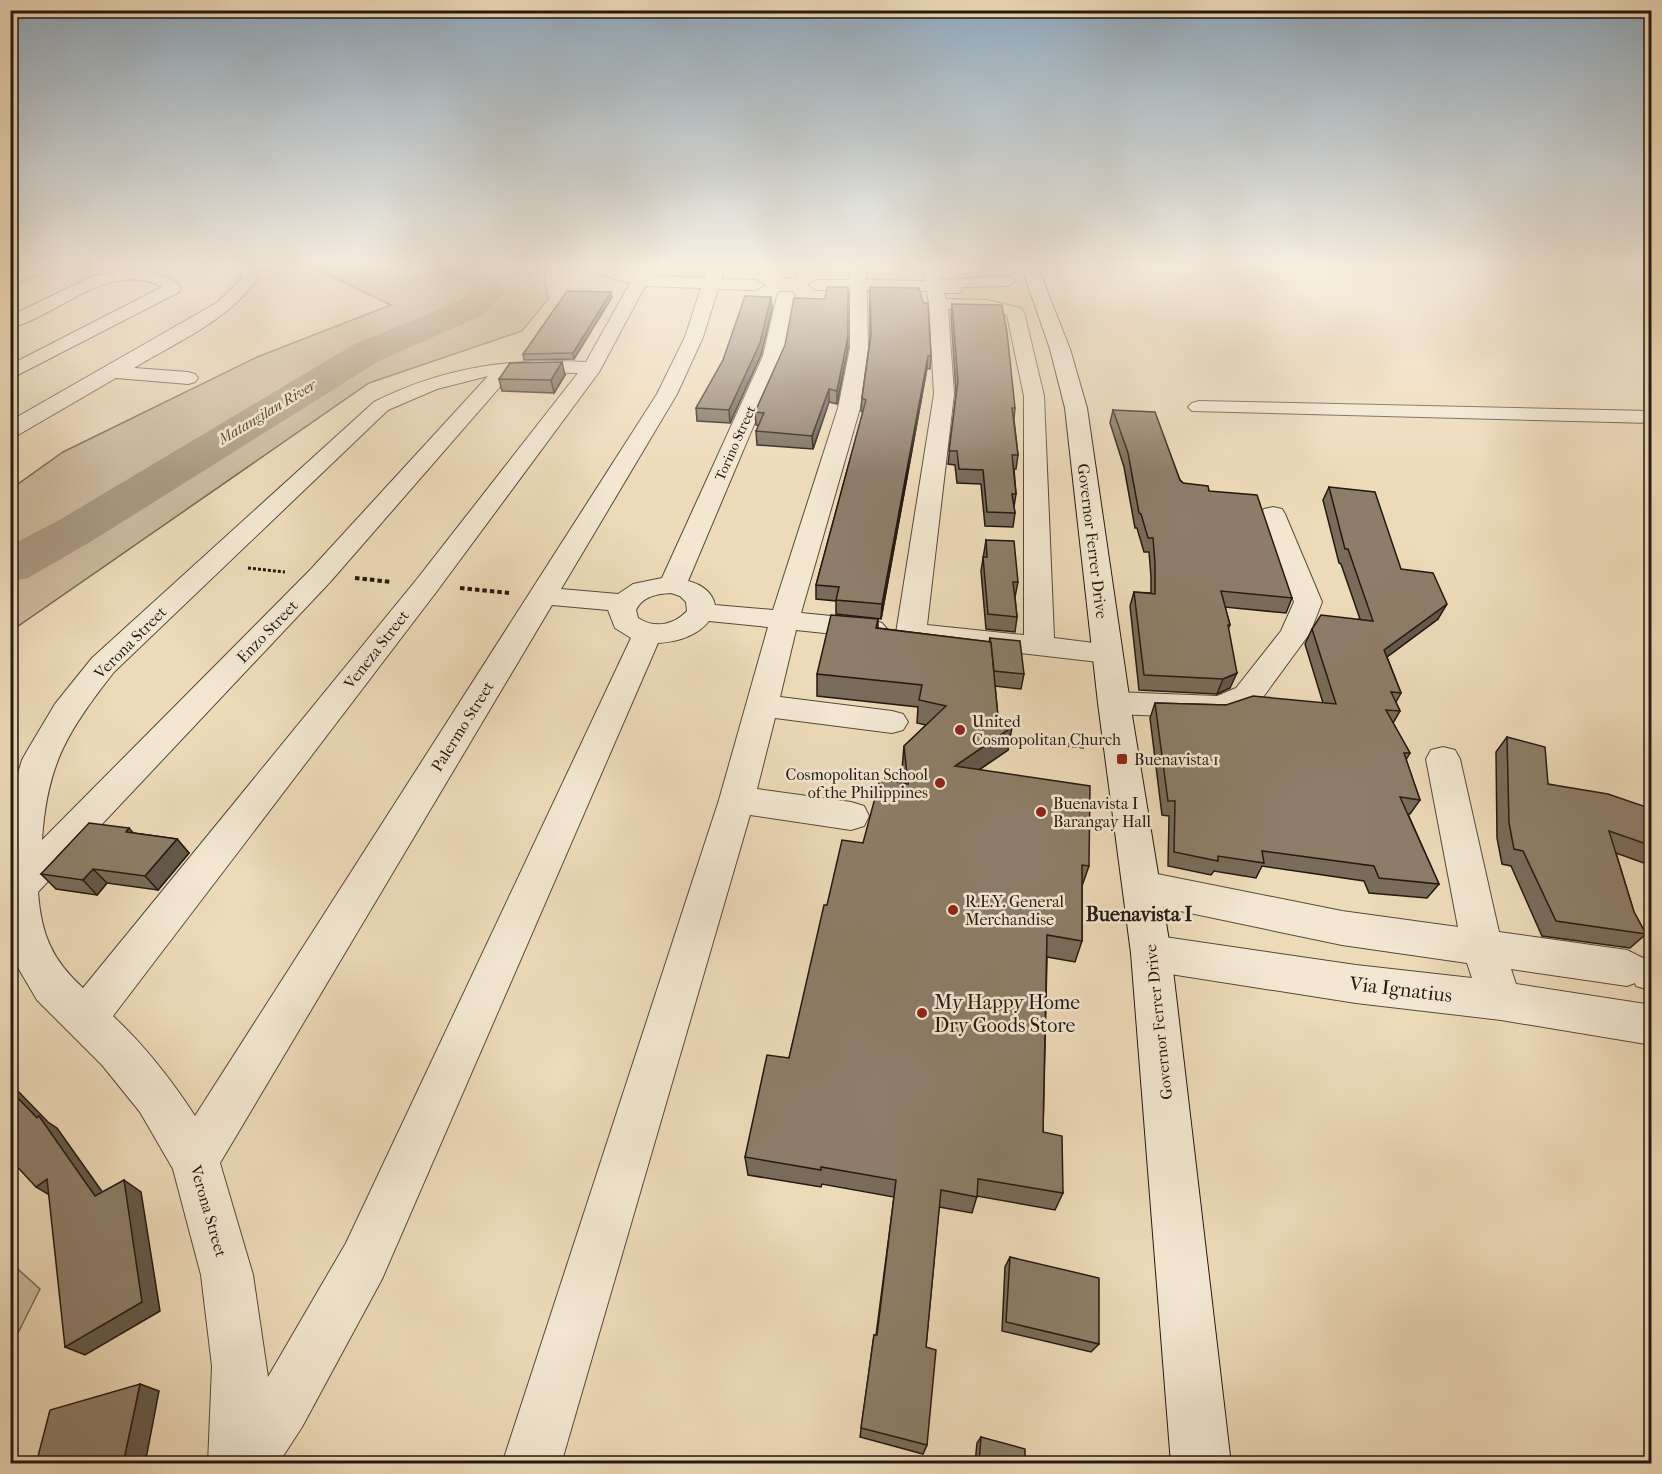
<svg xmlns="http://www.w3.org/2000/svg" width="1662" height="1474" font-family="'IM FELL French Canon',serif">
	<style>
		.green { fill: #cbb99d; stroke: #786958; stroke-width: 1.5 }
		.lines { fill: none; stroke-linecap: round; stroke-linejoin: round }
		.river { fill: #a99880; fill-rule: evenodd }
		.minor-casing { stroke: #57493c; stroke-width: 2 }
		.secondary-casing { stroke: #251912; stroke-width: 2 }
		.path-far1 { stroke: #251912; stroke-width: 3; stroke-dasharray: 3 2; stroke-linecap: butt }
		.path { stroke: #251912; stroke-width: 4; stroke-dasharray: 4.5 3; stroke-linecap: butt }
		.minor { fill: #f3e7d2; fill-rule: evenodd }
		.secondary { fill: #f3e7d2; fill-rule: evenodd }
		.wall { fill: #796c5a; stroke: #251912; stroke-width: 1.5 }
		.shaded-wall { fill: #63584a; stroke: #251912; stroke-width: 1.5 }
		.building { fill: #8d7d69; stroke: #251912; stroke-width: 1.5 }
		.poi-dot { fill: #8f2418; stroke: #f3e7d2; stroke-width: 2 }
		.labels { text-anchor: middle; stroke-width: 5; stroke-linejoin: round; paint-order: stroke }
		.far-street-label { font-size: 14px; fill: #251912; stroke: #f3e7d2 }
		.far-water-label { font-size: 15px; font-style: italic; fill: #5a4c3e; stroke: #f3e7d2 }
		.street-label { font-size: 16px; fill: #251912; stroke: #f3e7d2 }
		.poi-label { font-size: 16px; fill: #251912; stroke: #f3e7d2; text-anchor: start }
		.quarter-label { font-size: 20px; font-weight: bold; fill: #251912; stroke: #f3e7d2 }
		.near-street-label { font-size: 20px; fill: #251912; stroke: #f3e7d2 }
		.near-poi-label { font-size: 20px; fill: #251912; stroke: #f3e7d2; text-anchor: start }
	</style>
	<rect width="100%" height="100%" fill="#eddab9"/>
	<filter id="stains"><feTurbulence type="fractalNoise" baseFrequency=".00333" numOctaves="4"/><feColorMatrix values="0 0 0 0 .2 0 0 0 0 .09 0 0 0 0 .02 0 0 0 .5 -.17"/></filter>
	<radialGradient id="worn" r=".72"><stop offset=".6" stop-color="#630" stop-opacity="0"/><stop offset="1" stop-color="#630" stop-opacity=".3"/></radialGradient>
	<g class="green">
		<path d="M314 268H539L544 271 548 299 522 331 369 383 11 631V489L63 452 257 357 391 305Z"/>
		<path d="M11 1263 40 1289 11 1347Z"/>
	</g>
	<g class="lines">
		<path class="river" d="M436 268H480L491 272 505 292 483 315 379 361 95 539 28 578 10 582V546L61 519 353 345 459 301 472 290C464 278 445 281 436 268Z"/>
		<defs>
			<g id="minor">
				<path d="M25 268H47L45 271 10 286V275Z"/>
				<path d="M239 268H255L258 278C229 320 177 342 134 368L188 372 195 374 198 378 195 382 188 384 116 378 18 435 10 436V421L218 302 242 278Z"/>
				<path d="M585 268H612L635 274 639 268H655L651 276 705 278 708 268H724L721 279 756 280 764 285 756 290 718 289 703 337 677 394 561 589 618 594 633 584 662 578 763 356 777 296 780 292H792L795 296 783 356 688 581C700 584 712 591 715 605L773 610 838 408 850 348V290H816L808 285 816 280H850V268H866V280L925 281 926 268H942L941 280 1008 276 1016 281 1008 286 962 287 961 293H944L946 299 987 300 1021 308 1024 312 1044 396 1054 638 1118 646 1122 653 1118 660 1107 663 901 639 896 633 934 394 929 304 927 291 867 290 868 348 860 408 801 613 872 620 882 623 887 629 882 635 872 638 796 630 780 697 892 711 903 714 908 722 903 730 892 733 775 718 757 789 851 802 864 806 869 816 864 826 851 830 750 815 561 1464H502L719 800 768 627 709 621C697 636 677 642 658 643L382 1279 302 1427 278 1464H208L212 1366 201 1275 173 1169 140 1112 102 1065 37 1000 10 954V800L22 760 27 751 55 704 92 658 374 402C444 367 508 358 586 362L630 283 587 271ZM645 286 701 288 685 337 657 394 195 1116C171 1079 145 1046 113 1016L437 591 599 372ZM948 309 987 311 1007 315 1024 396V635L927 625 954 394ZM527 372 578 373 417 579 83 988C52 960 41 934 38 892L331 581 512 373ZM488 376 311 569 42 840C47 763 68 731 114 672L388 410 437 389ZM671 593 680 596 686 602 687 611C674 625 655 629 638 618L636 610C643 596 657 594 671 593ZM552 605 608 610 615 628 631 638 346 1243 268 1377 253 1275 220 1163Z"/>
				<path d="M782 268H798L795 277H783L781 274Z"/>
				<path d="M127 271C145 271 169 272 181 288L179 292 10 379V365L162 287C109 259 59 316 10 328V316L93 276Z"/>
				<path d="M1199 401 1652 411V423L1192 411 1188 407 1192 403Z"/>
				<path d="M1273 507 1282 509 1285 514 1322 602 1310 633 1258 704 1220 718 1114 714 1103 711 1098 703 1103 695 1114 692 1217 696 1236 688 1281 631 1294 602 1261 514 1264 509Z"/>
				<path d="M1443 747 1455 750 1460 759 1499 932 1627 950 1643 958 1652 955V991L1636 986 1635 983 1627 986 1511 969 1516 984 1652 1005V1045L1501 1020 1356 1003 1151 971 1137 966 1131 953 1137 940 1151 935 1356 965 1472 978 1467 963 1342 945 1142 903 1128 898 1123 887 1128 876 1142 871 1342 911 1458 927 1426 759 1431 750Z"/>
			</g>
			<path id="secondary" d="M1022 268H1038L1070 349 1087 408 1130 703 1171 953 1231 1464H1171L1131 953 1098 703 1065 408 1050 349Z"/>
		</defs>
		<use href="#minor" class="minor-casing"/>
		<use href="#secondary" class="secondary-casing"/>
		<path class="path-far1" d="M248 568 285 572"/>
		<g class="path">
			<path d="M355 578 392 582"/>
			<path d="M460 588 509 593"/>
			<path d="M1005 739 1087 747"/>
		</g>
		<use href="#minor" class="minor"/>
		<use href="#secondary" class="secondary"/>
	</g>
	<g class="wall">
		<path d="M870 287 931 356 930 369 927 368 881 619 836 614V601L816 599V585L863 412 861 411 862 398 870 339Z"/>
		<path d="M612 297 574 359 524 360 523 354Z"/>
		<path d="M771 297 772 309 761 355 730 423 697 421 696 408Z"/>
		<path d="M952 304 1015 408 1014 419 1018 455 1016 469H1014L1016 494 1014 507 1015 513 1013 527 985 526 981 484 957 483 955 465 948 464 956 393 951 316Z"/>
		<path d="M848 348 837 404 829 402 813 449 757 445 756 431 759 426 756 425 755 412Z"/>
		<path d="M565 375 554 393 502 391 499 379Z"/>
		<path d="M1113 410 1183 483 1209 491 1292 598 1286 613 1225 607 1230 625 1228 629 1230 688 1217 694 1139 690 1130 606 1134 592 1151 593V577L1149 552H1144L1137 528H1135L1124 467 1110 423Z"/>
		<path d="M1329 487 1401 569 1438 619 1387 657 1401 693 1396 702 1400 711 1393 723 1410 753 1406 760 1420 800 1410 814H1408L1439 884 1427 898 1369 893 1364 881 1262 866 1256 878 1214 871 1211 875 1168 866 1169 816 1162 815 1150 718 1155 703 1226 705 1323 703 1305 644 1312 629 1360 619 1341 564 1339 563 1323 500Z"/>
		<path d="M986 540 1018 582 1015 597 1017 617 1015 632 986 629 981 571Z"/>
		<path d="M878 619V628L989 642 990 638 1024 674 1021 689 995 686 998 717 1008 750 979 770 1089 866 1082 886V941L1075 962 1047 957 1043 1132 1063 1193 1055 1210 977 1196 972 1213 939 1207 926 1347 927 1445 923 1454 860 1437 874 1335H876L894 1197 822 1184 821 1187 748 1175 745 1157 789 1058 827 905 863 843 904 783 902 769 904 746 926 725 917 723 918 707 817 696V674Z"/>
		<path d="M1507 737 1548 784 1652 809V866L1616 853 1634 912 1646 934 1630 948 1542 936 1511 866 1502 864 1497 838 1496 752Z"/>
		<path d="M134 833 177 839 189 853 158 890 107 883 97 895 56 889 41 874Z"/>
		<path d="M1010 1257 1099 1344 1091 1352 1002 1331 1005 1267Z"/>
		<path d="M981 1437 1025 1464H975L977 1443Z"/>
	</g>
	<g class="shaded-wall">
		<path d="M611 292 612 297 574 359 573 353Z"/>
		<path d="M771 297 772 309 761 355 730 423 729 410Z"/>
		<path d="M848 336V348L837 404V391Z"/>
		<path d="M928 356 927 368 881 619 882 604Z"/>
		<path d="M562 362 565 375 554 393 551 380Z"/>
		<path d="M829 389V402L813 449 812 436Z"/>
		<path d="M1447 604 1438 619 1376 665 1384 650Z"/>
		<path d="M1237 673 1230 688 1217 694 1223 679Z"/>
		<path d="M1012 727 1008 750 952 788 955 766Z"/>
		<path d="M129 828 142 843 126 832Z"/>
		<path d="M177 839 189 853 158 890 145 876Z"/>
		<path d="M93 869 107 883 97 895 83 880Z"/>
		<path d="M10 1086 17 1090 48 1122 57 1128 113 1207 95 1196 37 1118 10 1090Z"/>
		<path d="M47 1179 56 1199 36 1187Z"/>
		<path d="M124 1180 141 1192 160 1311 85 1355 65 1347Z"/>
		<path d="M140 1384 159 1391 145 1464H123Z"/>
	</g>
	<g class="building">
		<path d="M827 287H848V336L837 391 829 389 812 436 756 431 764 413 755 412 785 345 794 298 825 299Z"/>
		<path d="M870 287 919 288 923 303H928L931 356H928L882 604 836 600 839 587 816 585 866 400 862 398 871 336Z"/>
		<path d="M567 291 611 292 573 353 523 354Z"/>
		<path d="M745 296 771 297 760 343 729 410 696 408 723 360Z"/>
		<path d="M952 304 1002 305 1007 332 1015 408H1012L1018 455H1012L1016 494H1012L1015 513 987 512 983 470 959 469 957 451H949L958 381Z"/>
		<path d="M562 362 551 380 499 379 510 363Z"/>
		<path d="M1113 410 1155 412 1180 480 1183 483 1208 486 1209 491 1257 495 1292 598 1221 591 1230 625H1228L1237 673 1223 679 1144 675 1134 592 1155 594V563L1153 538H1148L1141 514 1139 513 1128 453Z"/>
		<path d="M1329 487 1375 492 1401 569 1433 573 1447 604 1384 650 1401 693 1391 692 1400 711 1386 710 1410 753H1404L1420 800 1400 797 1439 884 1379 878 1374 866 1262 851 1264 863 1218 856V861L1174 852 1175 801H1168L1155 703 1226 705 1253 696 1336 704 1312 629 1321 615 1373 621 1348 549H1345Z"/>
		<path d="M986 540 1014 541 1018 582H1013L1017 617 988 614 983 557H987Z"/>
		<path d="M831 615 878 619 876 628 991 642 998 717 1012 727 955 766 1090 786 1089 866 1082 865V941L1047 935 1043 1132 1062 1136 1063 1193 978 1179 977 1197 941 1190 926 1347 936 1350 927 1445 861 1428 874 1335H877L896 1180 821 1167V1170L745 1157 767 1055 789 1058 824 905H827L842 840 863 843 880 779 908 784 904 746 946 706 919 700 922 685 817 674Z"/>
		<path d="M990 638 1020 641 1024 674 994 671 991 642H990Z"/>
		<path d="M1507 737 1545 747 1548 784 1608 794 1652 809V846L1609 831 1634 912 1646 934 1556 921 1523 851 1514 849 1509 823Z"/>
		<path d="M89 823 129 828 126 832 177 839 145 876 93 869 83 880 41 874Z"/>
		<path d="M10 1090 37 1118 39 1116 95 1196 124 1180 142 1302 65 1347 47 1179 36 1187 10 1159Z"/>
		<path d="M1010 1257 1099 1278V1344L1006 1322Z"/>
		<path d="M140 1384 123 1464H36L50 1410Z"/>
		<path d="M981 1437 1025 1449V1464H979Z"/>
	</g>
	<linearGradient id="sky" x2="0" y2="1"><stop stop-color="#8fa9be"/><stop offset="0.56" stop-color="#f7eee0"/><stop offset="1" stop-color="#f7eee0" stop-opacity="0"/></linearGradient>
	<rect width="1662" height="475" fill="url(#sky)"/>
	<g class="poi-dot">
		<circle cx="960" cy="730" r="6"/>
		<rect x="1116" y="753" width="12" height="12" rx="3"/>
		<circle cx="940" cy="783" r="6"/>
		<circle cx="1041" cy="812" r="6"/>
		<circle cx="953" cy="910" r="6"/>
		<circle cx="922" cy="1013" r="6"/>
	</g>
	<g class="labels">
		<g class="far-street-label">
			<text transform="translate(735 443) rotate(-66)" y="5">Torino Street</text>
		</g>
		<g class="far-water-label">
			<text transform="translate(267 412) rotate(-31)" y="5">Matangilan River</text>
		</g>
		<g class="street-label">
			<text transform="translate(1093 541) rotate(83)" y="6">Governor Ferrer Drive</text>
			<text transform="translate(267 631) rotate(-46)" y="6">Enzo Street</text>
			<text transform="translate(130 642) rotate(-45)" y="6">Verona Street</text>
			<text transform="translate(376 649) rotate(-52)" y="6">Veneza Street</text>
			<text transform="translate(462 726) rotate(-58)" y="6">Palermo Street</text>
			<text transform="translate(1158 1022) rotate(-96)" y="6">Governor Ferrer Drive</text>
			<text transform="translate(209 1211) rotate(74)" y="6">Verona Street</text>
		</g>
		<g class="poi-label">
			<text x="972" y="727">United<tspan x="972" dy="18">Cosmopolitan Church</tspan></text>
			<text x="1134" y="765">Buenavista 1</text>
			<text x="928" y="780" text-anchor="end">Cosmopolitan School<tspan x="928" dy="18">of the Philippines</tspan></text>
			<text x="1053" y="809">Buenavista I<tspan x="1053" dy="18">Barangay Hall</tspan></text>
			<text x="965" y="907">R.E.Y. General<tspan x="965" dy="18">Merchandise</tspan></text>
		</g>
		<g class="quarter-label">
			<text x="1139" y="921">Buenavista I</text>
		</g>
		<g class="near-street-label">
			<text transform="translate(1401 989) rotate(7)" y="7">Via Ignatius</text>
		</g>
		<g class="near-poi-label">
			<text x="934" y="1009">My Happy Home<tspan x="934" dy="23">Dry Goods Store</tspan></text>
		</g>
	</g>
	<rect width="1662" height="1474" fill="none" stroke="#eddab9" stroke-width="36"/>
	<rect x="12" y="12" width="1638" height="1450" fill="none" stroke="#251912" stroke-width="3"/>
	<rect x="18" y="18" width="1626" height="1438" fill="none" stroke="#251912" stroke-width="1.5"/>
	<rect width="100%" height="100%" filter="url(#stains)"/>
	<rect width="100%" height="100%" fill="url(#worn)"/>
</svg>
